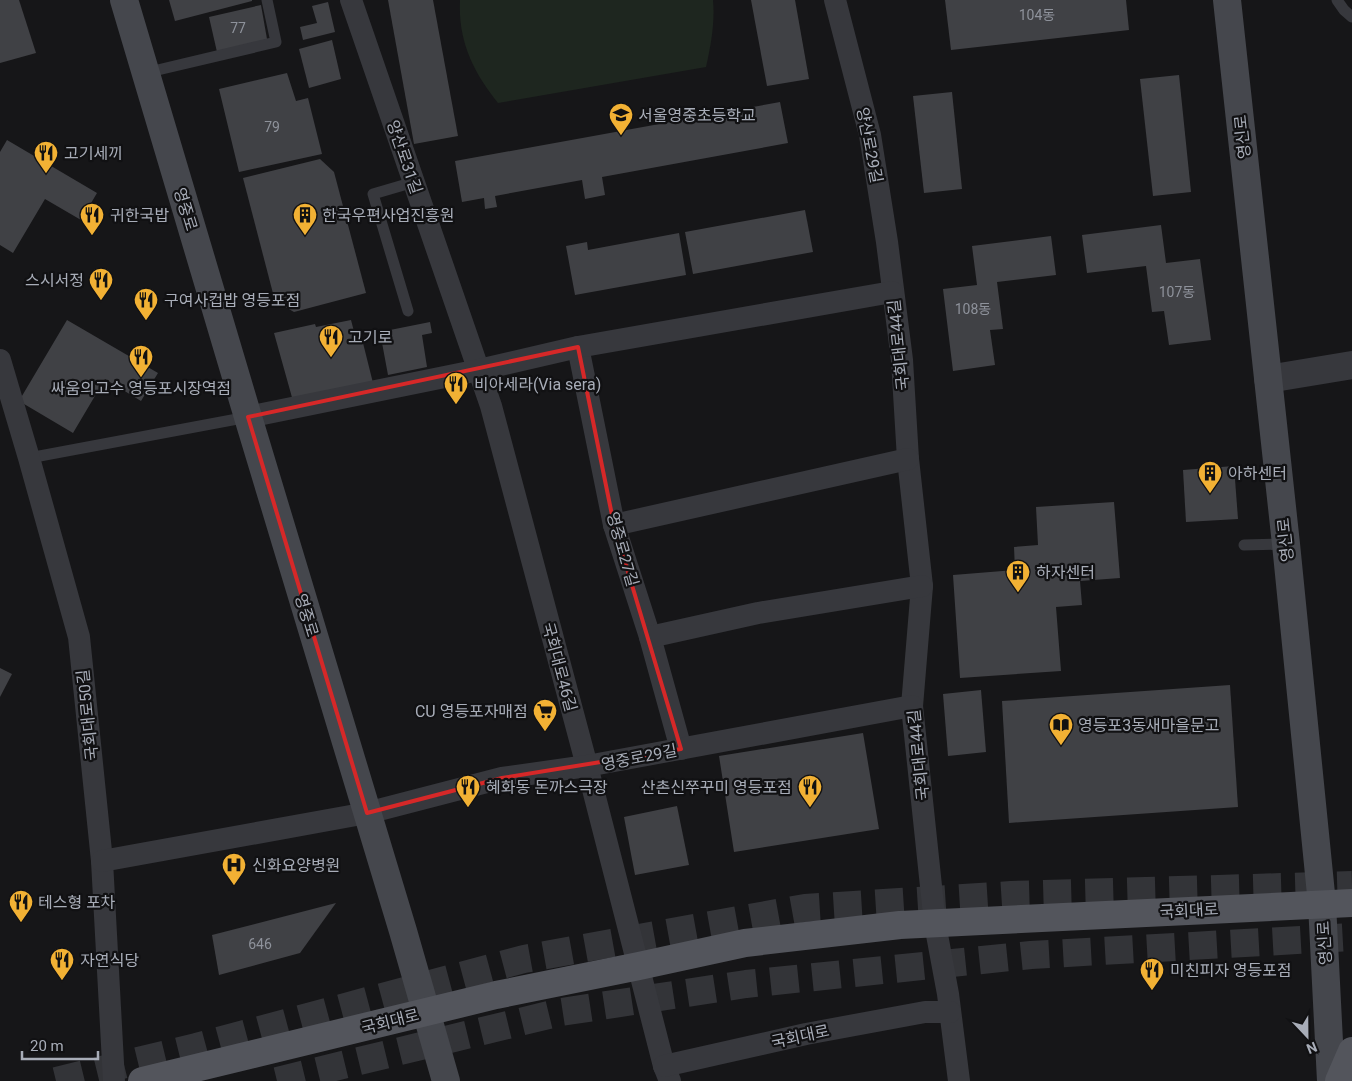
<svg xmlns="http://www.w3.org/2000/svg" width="1352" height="1081" font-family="Roboto,'Noto Sans KR',sans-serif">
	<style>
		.green { fill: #1e261f }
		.building { fill: #404145 }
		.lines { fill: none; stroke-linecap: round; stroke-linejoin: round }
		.trunk-tunnel { stroke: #333438; stroke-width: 28; stroke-dasharray: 28 14; stroke-linecap: butt }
		.service { stroke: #37383d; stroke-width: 11 }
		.minor { stroke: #37383d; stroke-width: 22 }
		.tertiary { stroke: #37383d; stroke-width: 28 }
		.secondary { stroke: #45474d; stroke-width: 28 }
		.primary { stroke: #53555c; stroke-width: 28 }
		.marked { fill: none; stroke: #d62828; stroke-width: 4; stroke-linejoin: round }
		.labels { text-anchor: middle; stroke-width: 4.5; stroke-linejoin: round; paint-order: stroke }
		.number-label { font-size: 14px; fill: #8e929b }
		.poi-label { font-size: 16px; fill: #a8adb8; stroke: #111113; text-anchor: start }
		.street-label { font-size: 16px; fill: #a8adb8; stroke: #111113 }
	</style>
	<rect width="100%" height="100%" fill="#161618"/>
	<path class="green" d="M460 0H713C715 23 711 45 706 67L498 103C473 72 458 41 460 0Z"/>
	<g class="building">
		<path d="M0 0H19L36 53 0 63Z"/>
		<path d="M169 0H252V1L175 21Z"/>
		<path d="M388 0H433L458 136 414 144Z"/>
		<path d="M751 0H795L809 79 767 86Z"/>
		<path d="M945 0H1126L1129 30 951 50Z"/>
		<path d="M328 2 335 32 303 40 300 27 317 23 312 6Z"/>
		<path d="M261 5 267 39 217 52 209 17Z"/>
		<path d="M332 40 341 79 309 88 299 49Z"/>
		<path d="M287 73 296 101 308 98 322 154 239 172 219 89Z"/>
		<path d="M1179 75 1191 192 1153 196 1140 79Z"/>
		<path d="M952 92 962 189 924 193 913 96Z"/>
		<path d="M780 102 788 143 602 177 605 195 585 199 582 180 495 196 497 207 485 209 484 198 462 202 455 161Z"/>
		<path d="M7 140 97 193 81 220 45 199 13 253 0 245V152Z"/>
		<path d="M320 159 334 172 366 293 294 312 275 301 243 178Z"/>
		<path d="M805 210 813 252 693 274 685 232Z"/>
		<path d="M1161 225 1166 263 1200 259 1211 340 1169 345 1164 311 1152 312 1146 266 1087 273 1082 235Z"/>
		<path d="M679 233 686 275 575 295 566 246 587 242 588 250Z"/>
		<path d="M1051 236 1056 275 997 282 1003 329 990 330 995 365 953 371 943 289 977 285 972 246Z"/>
		<path d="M67 320 158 373 141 401 105 379 73 433 19 401Z"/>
		<path d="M351 320 357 343H363L373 383 293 401 274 333 315 324 316 327Z"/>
		<path d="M430 322 432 333 422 335 427 367 388 375 380 332Z"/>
		<path d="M1234 466 1238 519 1186 522 1183 470Z"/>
		<path d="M1114 502 1120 578 1080 581 1082 605 1056 607 1061 671 960 678 953 575 1015 570 1014 547 1038 545 1036 507Z"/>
		<path d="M0 668 12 674 0 697Z"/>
		<path d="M1230 685 1238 807 1009 823 1002 701Z"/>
		<path d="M981 690 986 752 948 756 943 694Z"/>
		<path d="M863 733 879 829 734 852 719 756Z"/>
		<path d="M677 806 689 865 635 875 624 817Z"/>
		<path d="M336 903 300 953 219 975 212 935Z"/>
	</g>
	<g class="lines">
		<g class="trunk-tunnel">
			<path d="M56 1081 196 1047 524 959 805 908 1011 895 1352 885"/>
			<path d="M277 1081 561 1012 746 984 1031 955 1352 937"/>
		</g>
		<g class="service">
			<path d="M1337 0 1344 10 1352 17"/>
			<path d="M145 73 276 42 267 0"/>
			<path d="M408 311 373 194 414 182"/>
			<path d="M29 458 248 417"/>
			<path d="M1244 545 1286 544"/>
		</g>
		<g class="minor">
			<path d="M351 0 491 406 587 766 664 1066 670 1081"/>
			<path d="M835 0 870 135 887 242 902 360 908 459 922 586 912 706 935 924 948 994 959 1081"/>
			<path d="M578 347 614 525 650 637 681 749"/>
			<path d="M0 360 29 458 79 637 102 861 114 1081"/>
			<path d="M248 417 479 370 578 347 892 292"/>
			<path d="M614 525 908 459"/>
			<path d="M650 637 758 613 922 586"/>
			<path d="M102 861 367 813 502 778 587 766 912 706"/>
			<path d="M664 1066 806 1034 925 1012H950"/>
		</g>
		<path class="tertiary" d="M1268 379 1352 365"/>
		<g class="secondary">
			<path d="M124 0 248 417 403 931 446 1081"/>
			<path d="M1227 0 1286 544 1322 904 1331 1081"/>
		</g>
		<g class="primary">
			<path d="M142 1081 496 995 639 966 745 943 900 925 1352 903"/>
			<path d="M1339 1081 1352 1051"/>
		</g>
	</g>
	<path class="marked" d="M578 347 614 525 681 749 502 778 367 813 248 417Z"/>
	<defs>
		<symbol id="school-pin" viewBox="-11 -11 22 30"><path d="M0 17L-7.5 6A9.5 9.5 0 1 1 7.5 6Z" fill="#f2b134" stroke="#111113"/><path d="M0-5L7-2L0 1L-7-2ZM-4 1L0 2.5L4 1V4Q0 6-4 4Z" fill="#111"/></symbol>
		<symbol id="restaurant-pin" viewBox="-11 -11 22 30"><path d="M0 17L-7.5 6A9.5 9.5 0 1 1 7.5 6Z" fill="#f2b134" stroke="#111113"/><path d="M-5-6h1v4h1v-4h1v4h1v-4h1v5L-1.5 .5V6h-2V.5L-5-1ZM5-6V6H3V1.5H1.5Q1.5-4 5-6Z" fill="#111"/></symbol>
		<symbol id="building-pin" viewBox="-11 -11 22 30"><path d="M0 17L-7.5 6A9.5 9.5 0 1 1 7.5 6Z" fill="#f2b134" stroke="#111113"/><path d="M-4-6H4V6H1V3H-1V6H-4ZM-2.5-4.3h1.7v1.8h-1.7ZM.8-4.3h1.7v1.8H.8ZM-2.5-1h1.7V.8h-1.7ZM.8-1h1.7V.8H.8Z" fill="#111"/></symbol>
		<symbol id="supermarket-pin" viewBox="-11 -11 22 30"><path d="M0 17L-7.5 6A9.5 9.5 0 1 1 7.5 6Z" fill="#f2b134" stroke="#111113"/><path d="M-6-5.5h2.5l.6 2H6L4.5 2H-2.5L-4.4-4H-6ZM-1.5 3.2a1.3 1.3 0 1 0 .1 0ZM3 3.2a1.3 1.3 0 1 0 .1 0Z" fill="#111"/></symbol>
		<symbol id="library-pin" viewBox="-11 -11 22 30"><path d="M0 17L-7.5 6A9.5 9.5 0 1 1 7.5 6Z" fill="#f2b134" stroke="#111113"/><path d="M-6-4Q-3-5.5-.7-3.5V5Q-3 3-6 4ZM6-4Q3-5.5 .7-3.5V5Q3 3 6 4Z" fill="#111"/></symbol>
		<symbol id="hospital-pin" viewBox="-11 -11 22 30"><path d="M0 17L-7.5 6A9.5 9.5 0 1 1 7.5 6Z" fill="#f2b134" stroke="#111113"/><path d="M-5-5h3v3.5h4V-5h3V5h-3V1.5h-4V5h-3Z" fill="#111"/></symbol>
	</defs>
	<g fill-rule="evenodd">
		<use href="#school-pin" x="607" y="101" width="28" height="38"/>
		<use href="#restaurant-pin" x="32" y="139" width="28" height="38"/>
		<use href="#restaurant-pin" x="78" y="201" width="28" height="38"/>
		<use href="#building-pin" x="291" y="201" width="28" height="38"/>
		<use href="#restaurant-pin" x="87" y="266" width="28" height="38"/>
		<use href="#restaurant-pin" x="132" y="286" width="28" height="38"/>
		<use href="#restaurant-pin" x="317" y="323" width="28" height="38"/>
		<use href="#restaurant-pin" x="127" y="343" width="28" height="38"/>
		<use href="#restaurant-pin" x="442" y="370" width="28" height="38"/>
		<use href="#building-pin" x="1196" y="459" width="28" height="38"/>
		<use href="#building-pin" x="1004" y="558" width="28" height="38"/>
		<use href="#supermarket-pin" x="531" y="697" width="28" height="38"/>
		<use href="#library-pin" x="1047" y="711" width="28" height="38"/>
		<use href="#restaurant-pin" x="454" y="773" width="28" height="38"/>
		<use href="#restaurant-pin" x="796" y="773" width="28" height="38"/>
		<use href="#hospital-pin" x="220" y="851" width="28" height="38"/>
		<use href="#restaurant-pin" x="7" y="888" width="28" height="38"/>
		<use href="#restaurant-pin" x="48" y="946" width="28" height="38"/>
		<use href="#restaurant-pin" x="1138" y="956" width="28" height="38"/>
	</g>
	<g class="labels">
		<g class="number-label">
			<text x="1037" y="20">104동</text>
			<text x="238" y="33">77</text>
			<text x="272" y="132">79</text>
			<text x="1177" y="297">107동</text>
			<text x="973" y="314">108동</text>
			<text x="260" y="949">646</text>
		</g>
		<g class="poi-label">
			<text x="638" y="121">서울영중초등학교</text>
			<text x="64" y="159">고기세끼</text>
			<text x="110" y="221">귀한국밥</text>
			<text x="322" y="221">한국우편사업진흥원</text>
			<text x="84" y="286" text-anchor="end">스시서정</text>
			<text x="164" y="306">구여사컵밥 영등포점</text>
			<text x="348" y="343">고기로</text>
			<text x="474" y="390">비아세라(Via sera)</text>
			<text x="141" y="394" text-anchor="middle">싸움의고수 영등포시장역점</text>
			<text x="1228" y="479">아하센터</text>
			<text x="1036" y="578">하자센터</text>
			<text x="528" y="717" text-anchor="end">CU 영등포자매점</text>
			<text x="1078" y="731">영등포3동새마을문고</text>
			<text x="486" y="793">혜화동 돈까스극장</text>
			<text x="792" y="793" text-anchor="end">산촌신쭈꾸미 영등포점</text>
			<text x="252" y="871">신화요양병원</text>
			<text x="38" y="908">테스형 포차</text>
			<text x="80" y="966">자연식당</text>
			<text x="1170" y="976">미친피자 영등포점</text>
		</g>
		<g class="street-label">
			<text transform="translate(1242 137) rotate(-96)" y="6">영신로</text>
			<text transform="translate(870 145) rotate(79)" y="6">양산로29길</text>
			<text transform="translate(405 157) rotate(71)" y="6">양산로31길</text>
			<text transform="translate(186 209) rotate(73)" y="6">영중로</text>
			<text transform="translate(898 345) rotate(-96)" y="6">국회대로44길</text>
			<text transform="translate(1285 540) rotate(-96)" y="6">영신로</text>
			<text transform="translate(623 549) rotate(74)" y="6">영중로27길</text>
			<text transform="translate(307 615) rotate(73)" y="6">영중로</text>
			<text transform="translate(560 667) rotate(75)" y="6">국회대로46길</text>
			<text transform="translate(87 715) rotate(-96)" y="6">국회대로50길</text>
			<text transform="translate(918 755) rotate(-96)" y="6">국회대로44길</text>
			<text transform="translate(639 757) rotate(-11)" y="6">영중로29길</text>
			<text transform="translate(1189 910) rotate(-3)" y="6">국회대로</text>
			<text transform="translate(1324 943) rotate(-93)" y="6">영신로</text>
			<text transform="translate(390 1021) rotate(-14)" y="6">국회대로</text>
			<text transform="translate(800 1036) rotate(-12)" y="6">국회대로</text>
		</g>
	</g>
	<g transform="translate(1307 1036) rotate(158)" stroke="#111113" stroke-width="4" paint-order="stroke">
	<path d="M0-4L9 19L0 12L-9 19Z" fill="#a8adb8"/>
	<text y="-8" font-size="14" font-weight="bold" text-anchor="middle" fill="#a8adb8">N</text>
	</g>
	<path d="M22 1051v8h76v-8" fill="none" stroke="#a8adb8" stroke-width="2.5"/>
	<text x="30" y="1051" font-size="15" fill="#a8adb8" stroke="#111113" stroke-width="4" paint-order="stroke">20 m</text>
</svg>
